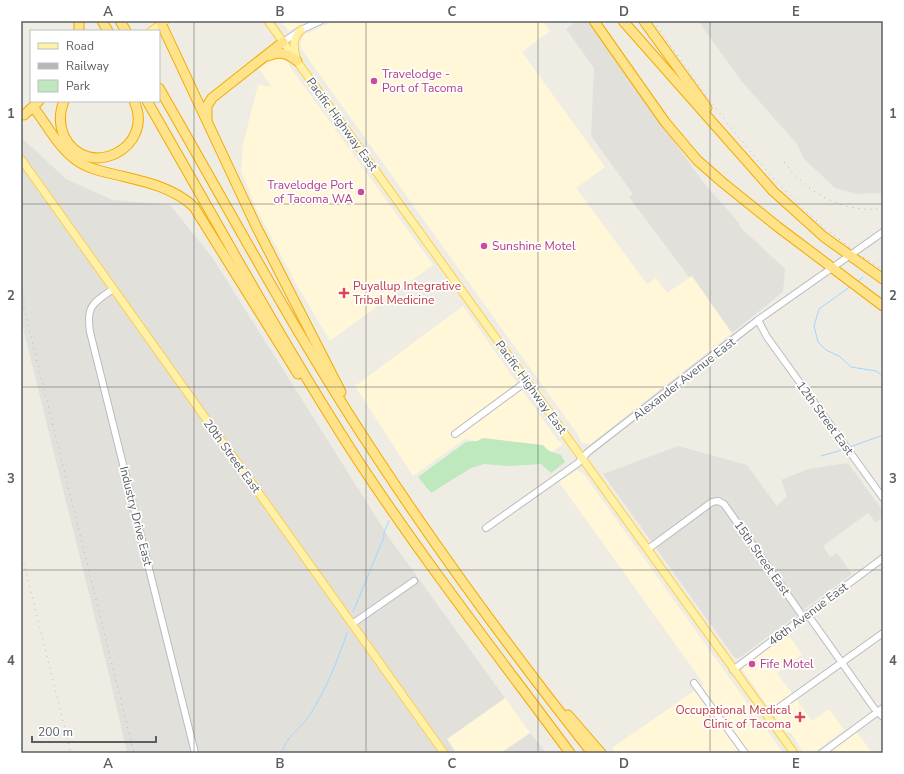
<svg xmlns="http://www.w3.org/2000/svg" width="904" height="774" font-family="'Nunito Sans',sans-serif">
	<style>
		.commercial { fill: #fff7d8 }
		.industrial { fill: #e2e0db }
		.green { fill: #bee8be }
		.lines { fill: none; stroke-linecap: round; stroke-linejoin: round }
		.stream { stroke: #a3d5ff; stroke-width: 1 }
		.minor-casing { stroke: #b8bbc0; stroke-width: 8 }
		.major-casing { stroke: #fbce50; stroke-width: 9 }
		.highway-casing { stroke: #f2aa00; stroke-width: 11 }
		.minor { stroke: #fff; stroke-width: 6 }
		.major { stroke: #fff2a8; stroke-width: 7 }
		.highway { stroke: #ffe38a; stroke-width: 9 }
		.rail { stroke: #b6b7b8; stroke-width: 1; stroke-dasharray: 1 5; stroke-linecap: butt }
		.grid { fill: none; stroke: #5b5f65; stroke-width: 1; stroke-opacity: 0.55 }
		.hotel-dot { fill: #d1479c; stroke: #fff; stroke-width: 1.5 }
		.health-dot { fill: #e0444e; stroke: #fff; stroke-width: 1.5 }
		.labels { text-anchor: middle; stroke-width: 3.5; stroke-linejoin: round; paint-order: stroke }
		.hotel-label { font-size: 12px; fill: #b23c85; stroke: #fff; text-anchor: start }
		.street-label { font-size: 12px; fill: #5b5f65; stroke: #fff }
		.health-label { font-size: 12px; fill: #be3a42; stroke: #fff; text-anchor: start }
		.neatline { fill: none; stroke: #5b5f65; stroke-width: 1.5 }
		.grid-label { font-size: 13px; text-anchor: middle; font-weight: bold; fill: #5b5f65 }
	</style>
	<rect width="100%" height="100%" fill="#efede3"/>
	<g class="commercial">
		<path d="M280 21H307L289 31Z"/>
		<path d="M334 21H543L550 31 522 52 605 167 576 188 647 284 656 278 667 293 692 276 732 333 590 444 582 443 578 435 302 50 300 43 304 35Z"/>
		<path d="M276 56 286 61 433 265 330 341 294 280 256 208 241 170 243 144 258 85 272 87 259 69Z"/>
		<path d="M463 306 558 441 563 444 550 454 542 446 483 438 477 441 465 439 413 476 355 386Z"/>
		<path d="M577 470 583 473 783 753H616L612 748 704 684 559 482Z"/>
		<path d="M786 632 802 654 777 673 812 721 829 709 844 730 813 753H804L791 733 786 732 743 671V665Z"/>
		<path d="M505 698 530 733 501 753H456L446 740Z"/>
		<path d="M857 732 872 753H827Z"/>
	</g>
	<g class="industrial">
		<path d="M577 21H587L704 183 740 224 739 226 785 269 783 292 732 333 692 276 689 277 629 197 633 194 591 136 594 68 566 29Z"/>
		<path d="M698 21H883V193L857 194 835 188 804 159 797 144 743 83Z"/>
		<path d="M21 137 66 179 113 200 170 205 212 257 390 539 505 698 447 739 456 753H127L109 675 21 320Z"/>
		<path d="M678 446 747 465 777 506 787 496 781 480 808 469 848 463 883 511V517L876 523 868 513 823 546 830 557 837 553 852 574 738 659 734 657 603 474Z"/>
		<path d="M530 733 547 753H501Z"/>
	</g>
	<path class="green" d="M483 438 543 445 549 451 561 455 565 462 551 473 541 464 508 466 484 464 471 468 431 493 418 477 466 442 477 441Z"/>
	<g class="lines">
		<g class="stream">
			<path d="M857 282 863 277"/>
			<path d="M851 286 819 309 814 326 818 342 826 350 839 356 851 367 876 371 883 376"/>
			<path d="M850 447 883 435"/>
			<path d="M821 456 845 449"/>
			<path d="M353 612 384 537V532L389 521"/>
			<path d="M282 753C285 737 301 729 309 716 326 690 337 662 347 633"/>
		</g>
		<defs>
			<g id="minor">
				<path d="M283 42 301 30 320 21"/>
				<path d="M113 289C93 303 86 306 90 332L195 753"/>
				<path d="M758 320 767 337 883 498"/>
				<path d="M455 434 527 381"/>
				<path d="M486 528 578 463 588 452 758 320 883 232"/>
				<path d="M648 549 712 502 718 501 724 504 804 618"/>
				<path d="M808 615 874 708 883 717"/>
				<path d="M352 624 414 581"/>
				<path d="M733 670 883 558"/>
				<path d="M694 683 745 753"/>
				<path d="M767 716 883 633"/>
				<path d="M822 753 883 708"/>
			</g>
			<g id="major">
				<path d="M268 21 794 753"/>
				<path d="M151 31 165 21"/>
				<path d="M296 57C293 46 293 38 301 30"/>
				<path d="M21 159 444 753"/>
			</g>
			<g id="highway">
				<path d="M79 21V31"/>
				<path d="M102 21 108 31"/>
				<path d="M120 21 126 31"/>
				<path d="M160 21 257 228 341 392"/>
				<path d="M594 21 665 122 697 160 722 182 778 227 883 306"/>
				<path d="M623 21 773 191 824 237 883 279"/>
				<path d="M644 21 707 108"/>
				<path d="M268 56C280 51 287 53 297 61"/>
				<path d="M159 88C230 211 297 337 376 456 443 558 516 657 592 753"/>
				<path d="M64 101C59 113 59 124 64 136 87 182 156 148 134 101"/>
				<path d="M147 101C217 222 283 345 359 462 425 562 499 657 570 753"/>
				<path d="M34 108C47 125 58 147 76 160 87 168 100 171 113 174 141 181 172 186 194 207L298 374"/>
				<path d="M24 115 39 101"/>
				<path d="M207 118V106L212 98 283 42"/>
				<path d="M568 715 601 753"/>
			</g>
		</defs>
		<use href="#minor" class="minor-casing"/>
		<use href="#major" class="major-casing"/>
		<use href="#highway" class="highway-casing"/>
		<use href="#minor" class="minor"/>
		<use href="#major" class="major"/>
		<use href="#highway" class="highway"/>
		<g class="rail">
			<path d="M653 21C722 117 780 206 883 270"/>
			<path d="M784 162C809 195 842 212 883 209"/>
			<path d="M21 286 25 302"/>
			<path d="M21 296 134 753"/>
			<path d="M21 551 71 753"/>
		</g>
	</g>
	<path class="grid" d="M194 21V753M366 21V753M538 21V753M710 21V753M21 204H883M21 387H883M21 570H883"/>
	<g class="hotel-dot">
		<circle cx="374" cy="81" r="4"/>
		<circle cx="361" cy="192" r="4"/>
		<circle cx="484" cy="246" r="4"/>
		<circle cx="752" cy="664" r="4"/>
	</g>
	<g class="health-dot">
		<path d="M342 287h4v4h4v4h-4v4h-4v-4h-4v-4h4z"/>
		<path d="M798 711h4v4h4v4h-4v4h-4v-4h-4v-4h4z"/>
	</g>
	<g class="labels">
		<g class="hotel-label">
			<text x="382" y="78">Travelodge -<tspan x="382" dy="14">Port of Tacoma</tspan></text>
			<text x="353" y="189" text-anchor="end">Travelodge Port<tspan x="353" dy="14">of Tacoma WA</tspan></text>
			<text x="492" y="250">Sunshine Motel</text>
			<text x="760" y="668">Fife Motel</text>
		</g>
		<g class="street-label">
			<text transform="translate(342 124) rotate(54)" y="4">Pacific Highway East</text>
			<text transform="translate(684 379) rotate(-38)" y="4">Alexander Avenue East</text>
			<text transform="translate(531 387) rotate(54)" y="4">Pacific Highway East</text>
			<text transform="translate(825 418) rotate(54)" y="4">12th Street East</text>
			<text transform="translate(232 456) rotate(54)" y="4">20th Street East</text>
			<text transform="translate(136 516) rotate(76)" y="4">Industry Drive East</text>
			<text transform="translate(762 558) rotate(55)" y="4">15th Street East</text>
			<text transform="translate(808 614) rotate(-37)" y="4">46th Avenue East</text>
		</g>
		<g class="health-label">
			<text x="353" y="290">Puyallup Integrative<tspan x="353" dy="14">Tribal Medicine</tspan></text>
			<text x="791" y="714" text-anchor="end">Occupational Medical<tspan x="791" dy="14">Clinic of Tacoma</tspan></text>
		</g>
	</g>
	<rect width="904" height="774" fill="none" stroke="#ffffff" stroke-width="44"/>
	<rect x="30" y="30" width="130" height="72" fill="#ffffff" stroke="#bdbfc1"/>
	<rect x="38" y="43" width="20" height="6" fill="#fff2a8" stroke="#bdbfc1"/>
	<text x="66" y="50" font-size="12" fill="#5b5f65">Road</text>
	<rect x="38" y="63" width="20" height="6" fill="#b6b7b8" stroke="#bdbfc1"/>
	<text x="66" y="70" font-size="12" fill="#5b5f65">Railway</text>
	<rect x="38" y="80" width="20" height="12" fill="#bee8be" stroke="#bdbfc1"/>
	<text x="66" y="90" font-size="12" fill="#5b5f65">Park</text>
	<path d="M32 736v6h124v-6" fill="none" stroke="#5b5f65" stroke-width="2"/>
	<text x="38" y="736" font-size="12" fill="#5b5f65" stroke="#ffffff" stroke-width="3" paint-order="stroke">200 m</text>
	<rect x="22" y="22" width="860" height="730" class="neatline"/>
	<g class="grid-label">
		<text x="108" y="16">A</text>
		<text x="280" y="16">B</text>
		<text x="452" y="16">C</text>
		<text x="624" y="16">D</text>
		<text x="796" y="16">E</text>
		<text x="11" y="118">1</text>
		<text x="893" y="118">1</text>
		<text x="11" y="300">2</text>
		<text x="893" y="300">2</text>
		<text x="11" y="483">3</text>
		<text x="893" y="483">3</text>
		<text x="11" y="665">4</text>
		<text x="893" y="665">4</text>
		<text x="108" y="768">A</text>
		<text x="280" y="768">B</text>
		<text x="452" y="768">C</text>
		<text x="624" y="768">D</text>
		<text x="796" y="768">E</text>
	</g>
</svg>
